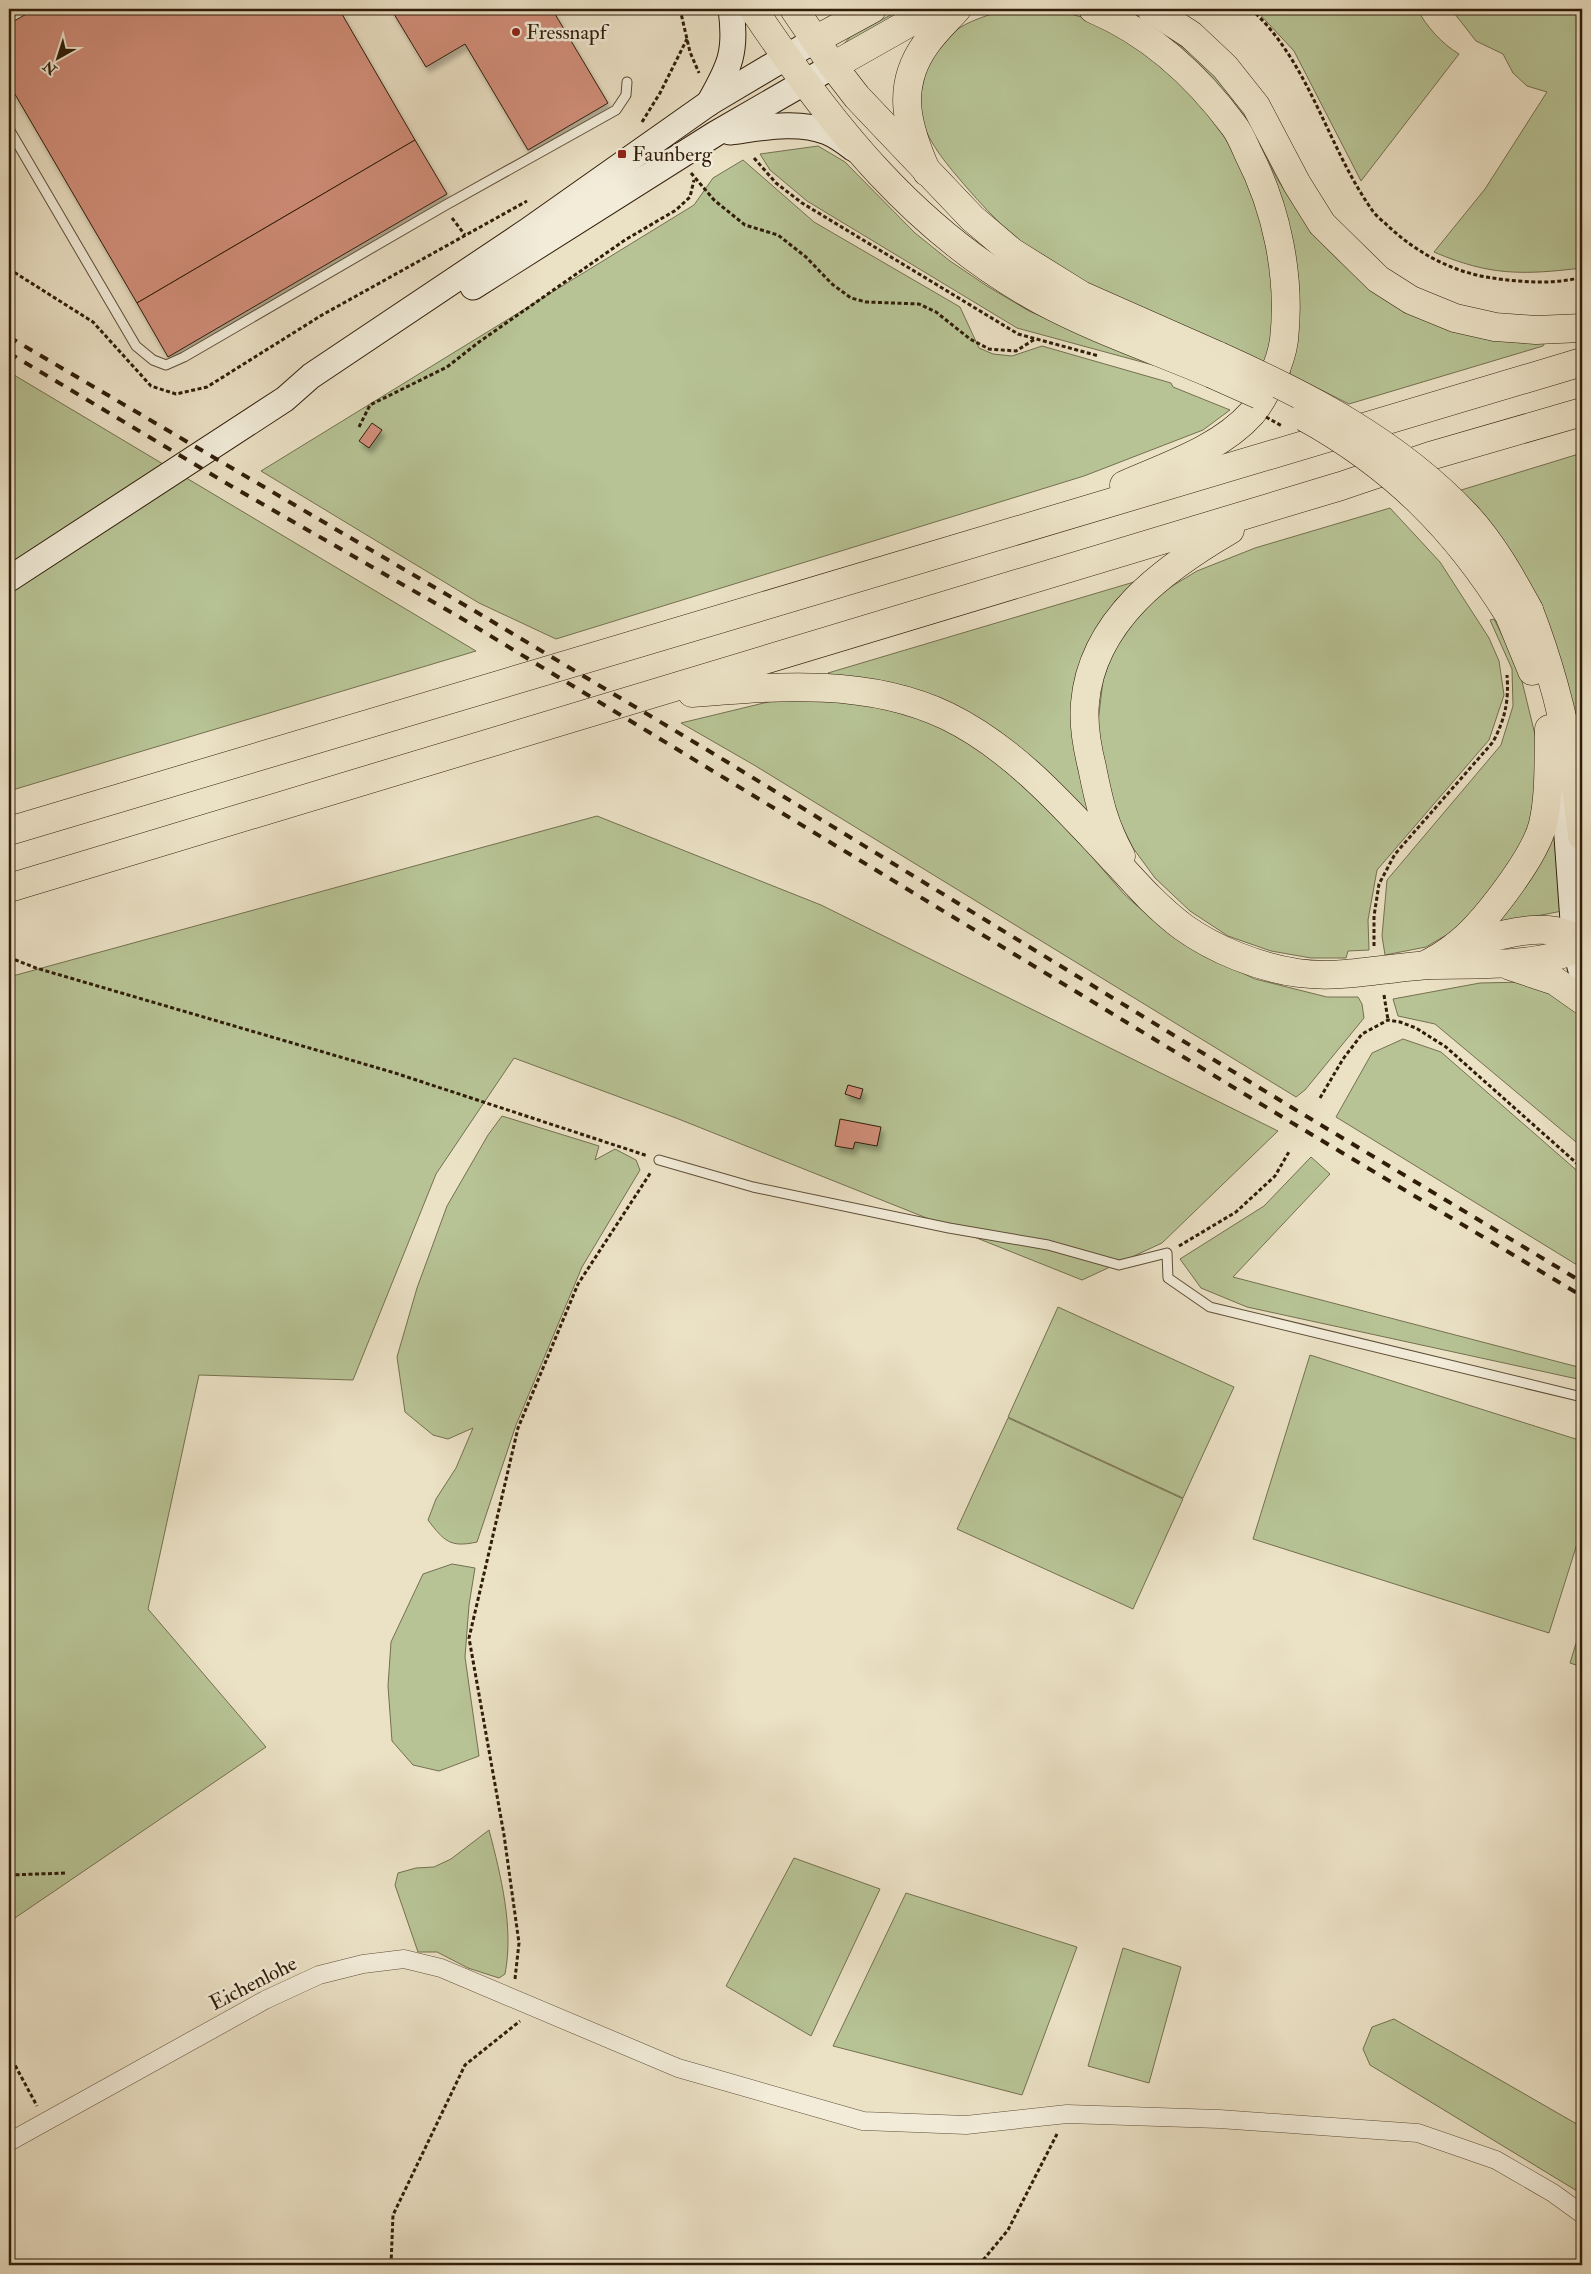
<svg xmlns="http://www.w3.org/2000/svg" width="1591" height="2274" font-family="'IM FELL Double Pica',serif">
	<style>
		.green { fill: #b7c395; stroke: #74704f }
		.building { fill: #d18e7a; stroke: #301d09; filter: url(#shadow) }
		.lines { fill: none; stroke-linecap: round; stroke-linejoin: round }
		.lane-casing { stroke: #5f4e38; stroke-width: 11 }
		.street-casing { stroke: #5f4e38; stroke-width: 19 }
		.secondary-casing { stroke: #301d09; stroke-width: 27 }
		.primary-casing { stroke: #301d09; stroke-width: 29 }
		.highway-casing { stroke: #301d09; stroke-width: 29 }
		.path { stroke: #301d09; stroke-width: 3; stroke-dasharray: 4 2.5; stroke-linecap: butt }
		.lane { stroke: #f2ecd9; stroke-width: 9 }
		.street { stroke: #f2ecd9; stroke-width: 18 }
		.secondary { stroke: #f2ecd9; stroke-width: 25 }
		.primary { stroke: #ebe1c5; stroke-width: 28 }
		.highway { stroke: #ebe1c5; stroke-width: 28 }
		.rail { stroke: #301d09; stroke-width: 4; stroke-dasharray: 9 9; stroke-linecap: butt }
		.primary-bridge-casing { stroke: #301d09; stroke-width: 29; stroke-linecap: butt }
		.path-bridge { stroke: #301d09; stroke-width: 3; stroke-dasharray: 4 2.5; stroke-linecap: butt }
		.primary-bridge { stroke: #ebe1c5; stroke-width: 28 }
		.poi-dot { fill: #8f2418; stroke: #f2ecd9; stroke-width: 2 }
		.labels { text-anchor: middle; stroke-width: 5; stroke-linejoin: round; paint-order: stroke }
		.poi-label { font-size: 21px; fill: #301d09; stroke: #f2ecd9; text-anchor: start }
		.street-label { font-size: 21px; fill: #301d09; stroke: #f2ecd9 }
	</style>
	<defs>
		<filter id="shadow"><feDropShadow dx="3" dy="5.5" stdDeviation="2.5" flood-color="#0004"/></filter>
	</defs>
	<rect width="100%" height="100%" fill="#ebe1c5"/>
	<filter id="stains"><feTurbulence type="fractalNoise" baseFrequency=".004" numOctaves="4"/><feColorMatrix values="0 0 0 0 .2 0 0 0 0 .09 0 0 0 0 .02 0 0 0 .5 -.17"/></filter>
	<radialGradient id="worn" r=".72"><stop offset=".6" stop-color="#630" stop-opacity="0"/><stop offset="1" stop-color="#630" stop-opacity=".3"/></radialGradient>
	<g class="green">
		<path d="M902 9H915L842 46 851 36Z"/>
		<path d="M1010 9 1057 10 1102 23 1149 54 1193 92 1227 139 1257 202 1273 262 1274 310 1268 365C1193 333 1116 304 1047 261 1012 239 983 207 956 175 940 156 920 130 919 103 919 97 922 90 923 84 934 33 964 21 1010 9Z"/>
		<path d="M1111 9H1128L1140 14C1160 30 1182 46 1202 63 1217 77 1232 96 1244 112 1259 132 1266 159 1278 180 1326 259 1388 320 1481 337 1502 341 1525 340 1546 341L1543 346 1349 404 1290 374 1293 316 1266 170Z"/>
		<path d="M1255 9H1417C1427 27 1441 43 1459 54L1361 181 1294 51Z"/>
		<path d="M1451 9H1582V268C1523 275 1490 276 1434 252L1485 189 1547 92 1527 86 1513 73 1503 54 1476 41Z"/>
		<path d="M818 146 845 162 915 233 950 261 987 286 1029 311 1153 365 1017 328 807 201 770 170 760 154Z"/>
		<path d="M743 160 814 222 960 307 979 348 993 354 1012 356 1042 346 1171 383 1173 387 1230 410 1203 430 1084 476 556 639 479 603 261 471 694 205 713 178Z"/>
		<path d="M9 372 476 651 9 791Z"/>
		<path d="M1582 453V758C1574 706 1561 655 1538 607L1543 606 1520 568 1458 491Z"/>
		<path d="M1390 508 1440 562 1489 638 1499 661 1504 695 1489 740 1377 870 1368 920 1369 950 1348 951 1346 958H1311L1271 951 1228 936 1190 911 1155 878 1133 848 1113 808 1097 731 1103 680 1118 637 1159 594 1197 571 1255 548Z"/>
		<path d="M1134 582 1115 601 1092 638 1073 724 1078 769 1095 824 1007 742 833 679 828 673Z"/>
		<path d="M1494 619 1519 669 1539 751 1538 800 1527 839 1508 873 1460 927 1426 947 1385 955 1382 936 1387 880 1501 745 1513 706 1512 669 1490 620Z"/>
		<path d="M797 695 846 696 953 727 1041 798 1124 894 1155 922 1199 953 1255 979 1327 997H1358L1362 1004 1364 1018 1305 1090 1296 1097 754 765 681 723Z"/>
		<path d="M1557 795 1562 911 1480 927Z"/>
		<path d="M597 816 821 905 1278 1131 1162 1243 1082 1280 676 1118 514 1058 436 1174 353 1380 199 1375 148 1609 266 1747 9 1922V977Z"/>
		<path d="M1527 982 1556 995 1582 1017V1147L1435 1024 1398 1016 1393 999 1480 983Z"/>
		<path d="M1403 1039 1441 1052 1582 1175V1268L1336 1117 1372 1053Z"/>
		<path d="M502 1116 599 1146 595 1160 615 1149 636 1160 640 1170 582 1267 516 1425 477 1542C450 1548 444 1541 428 1520L436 1499 456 1468 473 1428 448 1439 433 1435 405 1412 397 1357 417 1288 447 1206 488 1135Z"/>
		<path d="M1311 1157 1330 1174 1233 1277 1582 1368V1380L1247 1307 1201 1288 1180 1259 1264 1206Z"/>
		<path d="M1058 1307 1234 1387 1183 1498 1008 1417Z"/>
		<path d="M1310 1355 1582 1441V1528L1549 1633 1253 1539Z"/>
		<path d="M1008 1418 1183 1499 1133 1609 957 1529Z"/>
		<path d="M452 1564 475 1568 469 1605 465 1657 479 1756 439 1771 413 1765 392 1741 388 1686 391 1642 423 1574Z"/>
		<path d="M1582 1624V1667L1570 1663Z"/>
		<path d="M489 1830C501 1876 514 1928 505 1974L499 1978 468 1968 437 1952H418L395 1885 398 1873 416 1868 434 1867 451 1859Z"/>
		<path d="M794 1858 880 1889 811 2036 726 1986Z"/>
		<path d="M906 1893 1077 1947 1022 2095 833 2046Z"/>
		<path d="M1123 1948 1181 1967 1149 2083 1088 2066Z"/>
		<path d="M1394 2019 1582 2127V2194L1370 2065 1363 2049 1372 2027Z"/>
	</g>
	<g class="building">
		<path d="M35 9H339L415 140 137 303 9 84V24Z"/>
		<path d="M391 9H552L608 103 528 150 465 44 426 67Z"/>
		<path d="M415 140 447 194 168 357 137 303Z"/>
		<path d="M372 423 382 430 369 448 359 441Z"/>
		<path d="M848 1085 863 1089 860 1099 845 1094Z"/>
		<path d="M840 1119 881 1127 877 1146 855 1142 853 1149 835 1146Z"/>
		<path d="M352 2260 353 2265H318Z"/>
	</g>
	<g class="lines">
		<defs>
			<g id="lane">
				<path d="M9 129 136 346 153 360 166 365 184 357 444 206 616 110 626 95 627 82"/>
				<path d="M659 1160 753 1187 949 1228 1048 1245 1119 1265 1167 1253 1168 1278 1210 1307 1582 1397"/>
			</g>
			<path id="street" d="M9 2142 265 2000 319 1975 363 1964 404 1959 441 1968 678 2068 863 2121 966 2125 1067 2114 1219 2119 1418 2133 1496 2160 1553 2193 1582 2214"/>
			<g id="secondary">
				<path d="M709 103C730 66 737 52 731 9"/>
				<path d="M730 132C761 128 797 120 827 132 837 136 846 143 854 149"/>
				<path d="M473 287 715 134 833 66"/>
				<path d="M9 579 285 399 311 376 526 232 709 103 815 40"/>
				<path d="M1555 761 1566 823 1575 949 1582 974"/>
			</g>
			<g id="primary">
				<path d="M753 9C832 126 915 232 1042 301 1096 330 1156 350 1212 374"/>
				<path d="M794 9 833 66 857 97 972 218 1012 252 1081 295 1219 356"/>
				<path d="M1529 610C1557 682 1574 759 1582 836"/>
				<path d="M1509 615 1532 671"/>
			</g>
			<g id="highway">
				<path d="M1093 9C1152 34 1197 76 1234 126 1240 134 1244 144 1248 153 1277 209 1291 277 1284 340 1281 362 1266 396 1252 413 1220 449 1167 466 1124 485"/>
				<path d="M1151 9 1191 35 1225 67 1256 106 1297 184 1322 224 1378 279 1411 300 1455 318 1495 327 1536 330 1582 328"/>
				<path d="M815 40 872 9"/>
				<path d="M833 66 909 23 943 9"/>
				<path d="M927 172C907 127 895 87 926 44 935 31 947 20 957 9"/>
				<path d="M692 693C777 686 868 678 947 716 1015 749 1067 810 1119 865 1139 887 1159 909 1183 927 1215 950 1258 967 1298 973 1342 979 1388 967 1432 965 1471 964 1552 968 1582 944"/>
				<path d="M9 831 1582 362"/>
				<path d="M1121 856C1104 825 1099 802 1092 767 1087 747 1083 724 1085 703 1092 620 1165 568 1230 530"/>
				<path d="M9 888 1341 486 1430 456 1582 412"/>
				<path d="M1455 947C1490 939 1553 914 1582 944"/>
				<path d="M1425 965C1435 960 1445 954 1454 947 1482 927 1535 857 1543 824 1550 793 1548 761 1549 729"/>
				<path d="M1510 966 1555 981 1582 1000"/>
			</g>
		</defs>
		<use href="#lane" class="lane-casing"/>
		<use href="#street" class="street-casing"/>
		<use href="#secondary" class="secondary-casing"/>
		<use href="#primary" class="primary-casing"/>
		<use href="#highway" class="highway-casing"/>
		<g class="path">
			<path d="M680 9 690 52 699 73"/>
			<path d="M1251 9C1310 63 1327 146 1372 210 1376 216 1383 221 1388 226 1417 253 1452 272 1492 278 1521 282 1553 285 1582 277"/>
			<path d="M642 122 660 93 687 39"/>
			<path d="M754 158 776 183 802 203 1018 334 1099 356"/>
			<path d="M691 173 714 200 745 225 778 235 806 257 832 284 851 298 866 302 919 304 936 312 970 339 989 349 1016 351 1035 339"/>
			<path d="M452 218 465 235"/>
			<path d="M9 269 93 322 151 386 176 394 207 387 322 315 527 201"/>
			<path d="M359 427 370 405 447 367 479 342 625 240 676 210 690 197 694 180"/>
			<path d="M1374 946V916L1379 884 1395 854 1493 742C1505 719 1509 701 1507 675"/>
			<path d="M9 961 13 959 36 968 395 1073 648 1156"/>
			<path d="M1384 995 1388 1020"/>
			<path d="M1320 1098 1343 1059 1362 1034 1388 1020 1400 1022 1416 1028 1446 1047 1582 1168"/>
			<path d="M1179 1246 1236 1212 1275 1176 1290 1150"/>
			<path d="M9 1875 66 1873"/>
			<path d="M515 1979 519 1943 504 1835 469 1638 518 1428 578 1284 651 1172"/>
			<path d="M9 2054 37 2106"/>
			<path d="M391 2265 393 2215 465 2065 520 2021"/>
			<path d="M979 2265 1008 2230 1057 2134"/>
		</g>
		<use href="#lane" class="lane"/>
		<use href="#street" class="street"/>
		<use href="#secondary" class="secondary"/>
		<use href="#primary" class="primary"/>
		<use href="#highway" class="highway"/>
		<g class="rail">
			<path d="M9 337 468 607 719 757 1291 1107 1582 1282"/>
			<path d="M9 353 231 486 461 618 1284 1118 1582 1296"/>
		</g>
		<defs>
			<g id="primary-bridge">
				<path d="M1219 356C1310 397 1397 442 1466 515 1492 543 1511 577 1529 610"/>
				<path d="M1212 374 1259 395"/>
				<path d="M1304 417C1393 466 1456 529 1509 615"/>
			</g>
		</defs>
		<use href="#primary-bridge" class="primary-bridge-casing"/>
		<path class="path-bridge" d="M1266 417 1282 426"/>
		<use href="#primary-bridge" class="primary-bridge"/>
	</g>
	<g class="poi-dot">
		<circle cx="516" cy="32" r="5"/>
		<rect x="617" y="149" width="10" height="10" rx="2.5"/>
	</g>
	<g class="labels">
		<g class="poi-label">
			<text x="526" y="39">Fressnapf</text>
			<text x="632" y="161">Faunberg</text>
		</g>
		<g class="street-label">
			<text transform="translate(253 1983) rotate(-27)" y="7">Eichenlohe</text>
		</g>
	</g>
	<rect width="1591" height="2274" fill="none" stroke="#ebe1c5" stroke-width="30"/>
	<rect x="10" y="10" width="1571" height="2254" fill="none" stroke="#301d09" stroke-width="2.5"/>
	<rect x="15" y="15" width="1561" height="2244" fill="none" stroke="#301d09"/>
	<g transform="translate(58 58) rotate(219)" stroke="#f2ecd9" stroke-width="4" paint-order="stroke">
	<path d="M0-4L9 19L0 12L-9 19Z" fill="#301d09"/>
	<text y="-8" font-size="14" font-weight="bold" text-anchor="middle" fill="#301d09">N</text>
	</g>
	<rect width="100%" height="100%" filter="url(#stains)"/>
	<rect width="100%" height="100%" fill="url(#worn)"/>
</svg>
